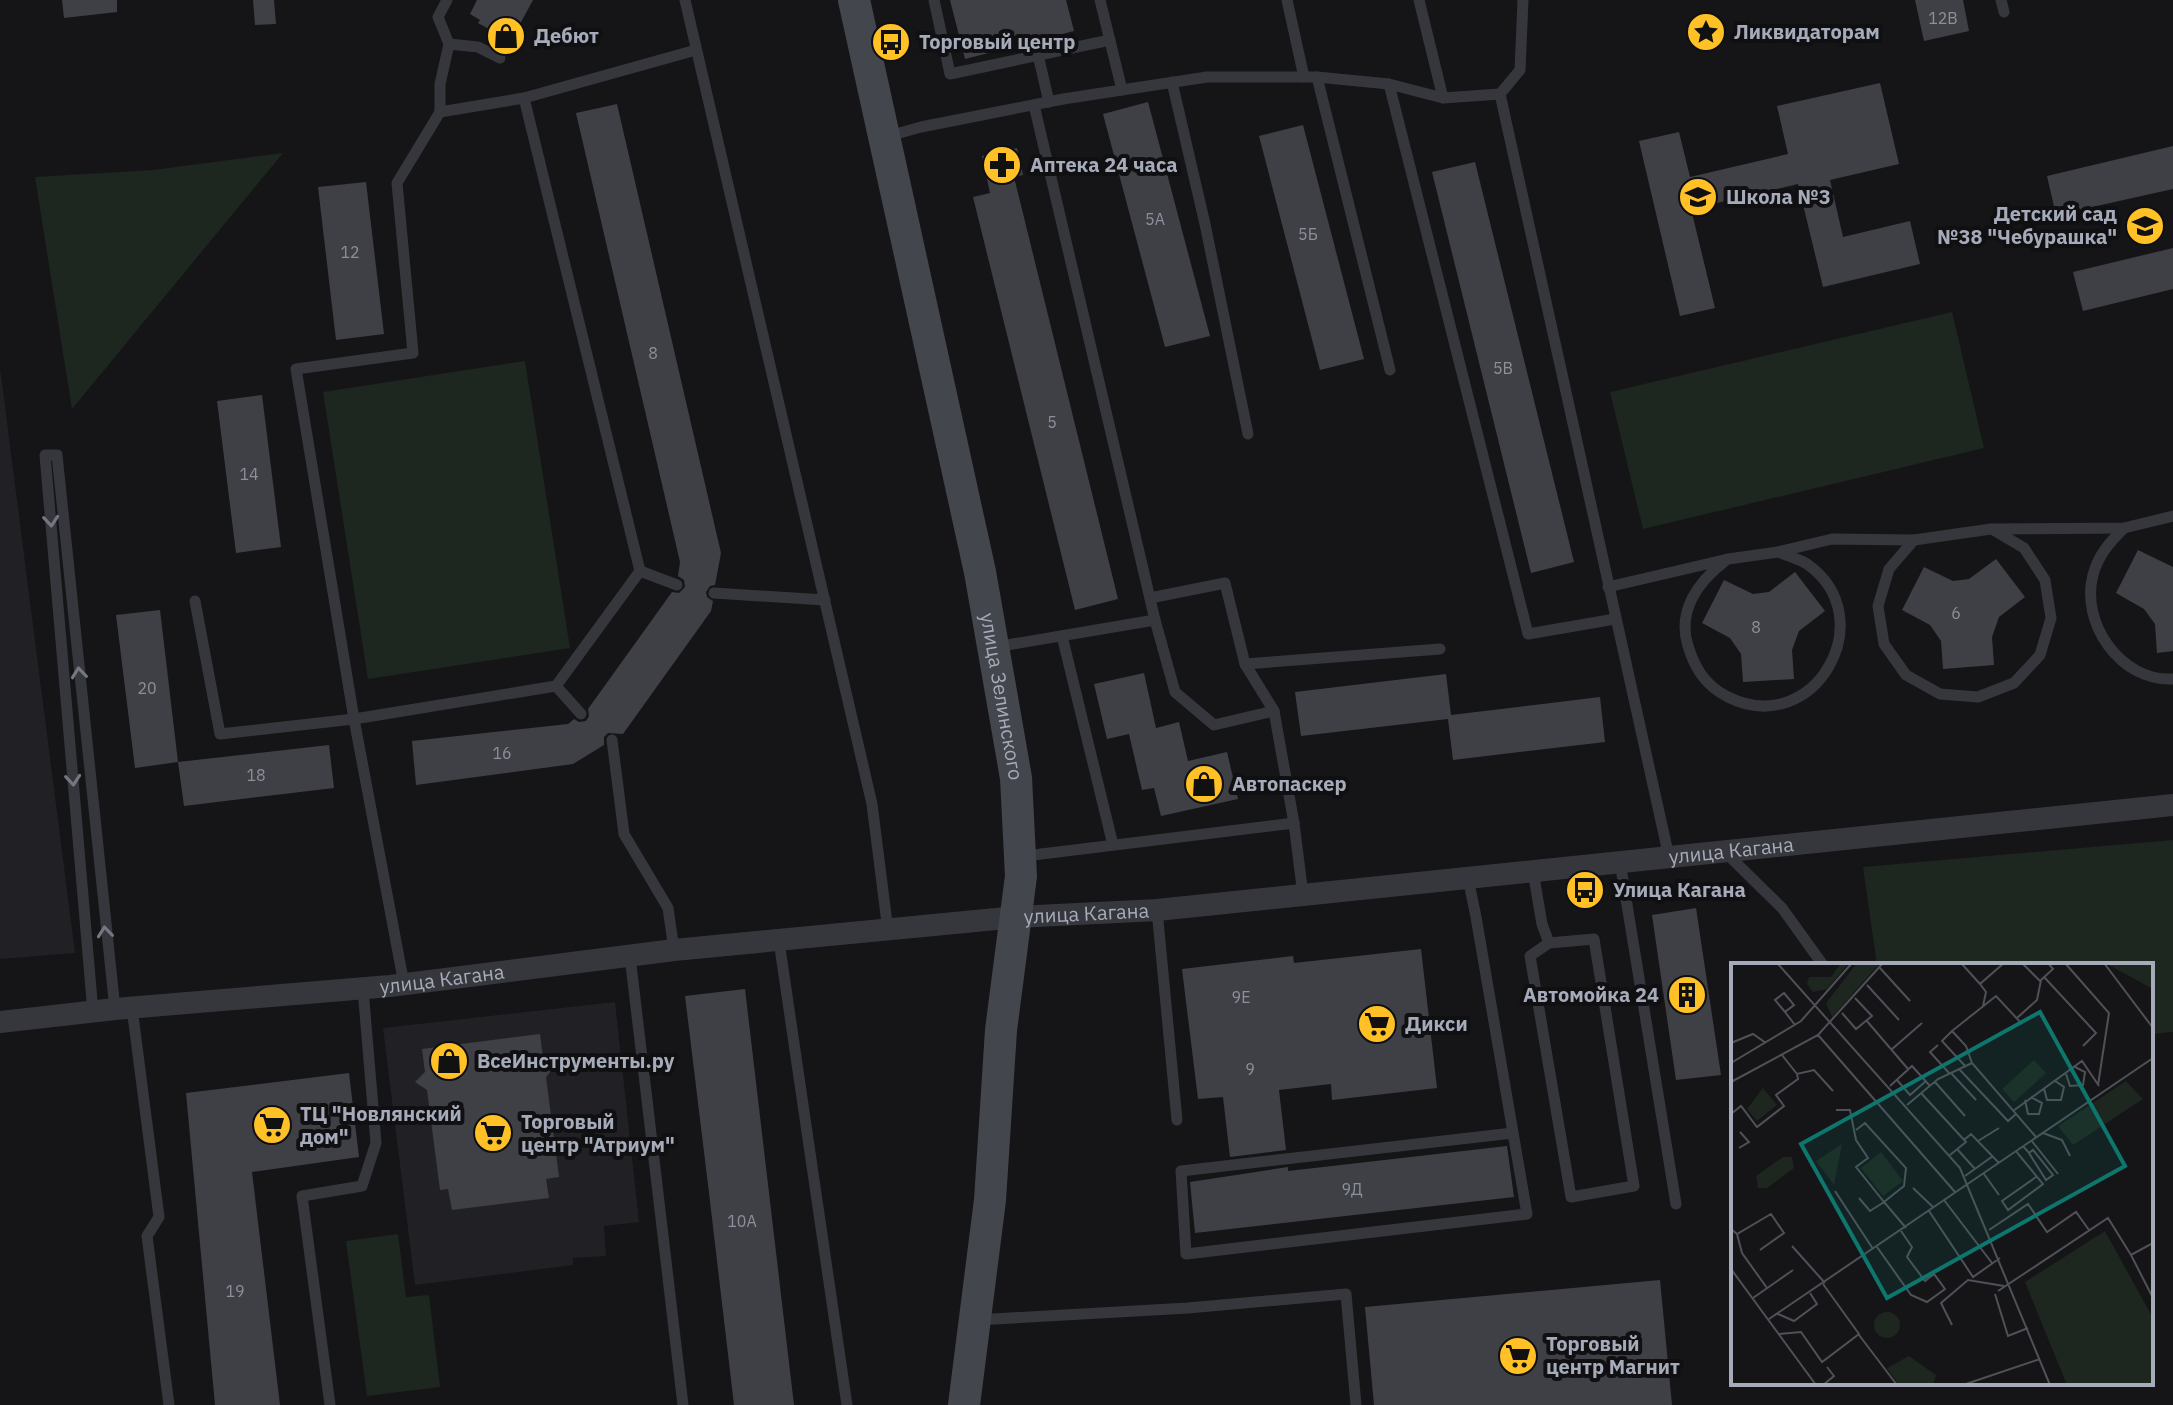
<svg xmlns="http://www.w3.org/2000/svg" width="2173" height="1405" font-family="'IBM Plex Sans',sans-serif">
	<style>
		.built { fill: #212125 }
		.green { fill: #1d261f }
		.building { fill: #3f4045 }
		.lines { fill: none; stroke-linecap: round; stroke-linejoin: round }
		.lane { stroke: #36373d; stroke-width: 11 }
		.street { stroke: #36373d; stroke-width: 22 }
		.secondary { stroke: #44464d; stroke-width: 32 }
		.oneway { stroke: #747781 }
		.labels { text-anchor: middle; stroke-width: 8; stroke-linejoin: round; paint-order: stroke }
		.number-label { font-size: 16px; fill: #8c909c }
		.poi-label { font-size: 20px; font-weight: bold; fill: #a6abb9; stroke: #101013; text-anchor: start }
		.street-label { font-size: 20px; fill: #a6abb9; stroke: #101013 }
		.inset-road { fill: none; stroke: #4f5158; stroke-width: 2 }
		.view { fill: #0f766e; fill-opacity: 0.15; stroke: #0f766e; stroke-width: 4 }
		.inset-edge { fill: none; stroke: #a6abb9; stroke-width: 4 }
	</style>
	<rect width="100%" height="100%" fill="#151518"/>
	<g class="built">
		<path d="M0 368 75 953 0 959Z"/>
		<path d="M615 1002 639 1222 604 1226 606 1256 573 1258V1265L415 1285 383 1028Z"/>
	</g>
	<g class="green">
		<path d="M283 153 72 409 35 177 153 170Z"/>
		<path d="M1952 312 1984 448 1643 529 1610 392Z"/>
		<path d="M525 361 570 648 368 679 323 392Z"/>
		<path d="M2173 840V1032L2151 1034V965H1877L1863 867Z"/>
		<path d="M398 1234 406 1297 429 1295 440 1387 367 1396 346 1241Z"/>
	</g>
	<g class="building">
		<path d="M62 0H117V12L64 18Z"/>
		<path d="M253 0H274L276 24 255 25Z"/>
		<path d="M477 0H533L513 37 500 30 498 34 478 23 480 20 470 14Z"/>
		<path d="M950 0H1066L1074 31 965 59Z"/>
		<path d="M1915 0H1963L1969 31 1924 41Z"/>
		<path d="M1880 83 1899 164 1830 180 1843 237 1910 221 1920 264 1823 287 1798 184 1691 209 1715 308 1680 316 1639 141 1679 132 1690 177 1788 154 1777 106Z"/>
		<path d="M1148 102 1210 336 1165 347 1103 114Z"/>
		<path d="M617 104 721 553 715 585 710 586 706 592 707 597 713 601 711 611 623 734 608 733 604 737V745L573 764 416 785 412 741 568 724 574 719 579 722 586 721 589 716 588 709 672 592 679 593 685 587 684 580 678 576 680 562 576 113Z"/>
		<path d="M1303 125 1364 359 1320 370 1259 136Z"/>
		<path d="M2173 146V189L2056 215 2047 176Z"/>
		<path d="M1017 148 1023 175 1014 177 1118 599 1075 610 973 197 990 193 982 156Z"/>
		<path d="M1475 162 1574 562 1531 573 1432 172Z"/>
		<path d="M366 182 384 334 336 340 318 187Z"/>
		<path d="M2173 248V289L2083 311 2073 272Z"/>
		<path d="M262 395 281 547 236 553 217 401Z"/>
		<path d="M2138 550 2173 567V651L2157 653 2155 624 2144 609 2116 593Z"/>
		<path d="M1996 559 2025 597 1999 617 1992 637 1994 665 1943 669 1941 641 1930 625 1902 610 1924 567 1953 581 1969 579Z"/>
		<path d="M1795 572 1825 611 1799 631 1792 650 1794 679 1743 682 1741 654 1730 638 1702 623 1724 580 1753 594 1769 592Z"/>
		<path d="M160 610 178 762 135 768 116 615Z"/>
		<path d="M1144 673 1156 728 1179 722 1188 761 1227 752 1238 799 1161 816 1154 788 1142 790 1129 734 1107 739 1094 684Z"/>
		<path d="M1446 674 1451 715 1600 697 1605 742 1453 760 1448 719 1301 736 1295 692Z"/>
		<path d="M329 745 334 788 184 806 178 762Z"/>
		<path d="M1696 908 1721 1075 1676 1080 1652 915Z"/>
		<path d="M1421 949 1437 1088 1332 1100 1331 1084 1279 1090 1286 1150 1230 1157 1223 1097 1198 1099 1182 969 1293 956 1294 963Z"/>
		<path d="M745 989 794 1405H734L709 1193 685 996Z"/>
		<path d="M540 1034 543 1058 556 1065 546 1077 559 1177 546 1179 549 1198 452 1210 448 1189 440 1190 427 1090 415 1082 425 1072 422 1049Z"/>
		<path d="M349 1073 359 1157 252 1172 280 1405H215L186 1093Z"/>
		<path d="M1507 1146 1514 1197 1195 1233 1190 1182 1288 1167V1171Z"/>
		<path d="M1660 1280 1672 1405H1374L1365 1307Z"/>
	</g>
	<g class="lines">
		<g class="lane">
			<path d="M685 0 872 804 888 931"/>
			<path d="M934 0 950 74 1110 40"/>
			<path d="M1100 0 1122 90"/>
			<path d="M1287 0 1304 77"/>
			<path d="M1419 0 1443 98"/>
			<path d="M2001 0 2004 12"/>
			<path d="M449 44 478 47 500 58"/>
			<path d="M1038 55 1049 102"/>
			<path d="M1317 77 1390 370"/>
			<path d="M1172 82 1205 224 1248 434"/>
			<path d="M1389 84 1528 634 1615 619"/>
			<path d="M1500 94 1669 857"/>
			<path d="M524 98 696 50"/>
			<path d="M885 137 921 127 1063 99 1207 77H1317L1389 84 1443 98 1500 94 1520 70 1523 0"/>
			<path d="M2124 528C2110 542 2098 555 2093 575 2080 623 2121 682 2173 679"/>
			<path d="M1914 540 1889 569 1878 606 1884 644 1906 675 1940 694 1978 697 2014 683 2040 655 2051 618 2045 580 2024 548 1992 529"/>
			<path d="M1724 562C1698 582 1677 611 1688 646 1695 669 1706 686 1728 697 1814 740 1884 618 1807 564 1799 559 1787 556 1779 552"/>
			<path d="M640 571 677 585"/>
			<path d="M1608 587 1728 559 1778 552 1832 539 1914 540 1991 529 2124 528 2173 516"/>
			<path d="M714 593 825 600"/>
			<path d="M1150 598 1225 583 1245 664 1274 711 1294 823 1303 895"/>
			<path d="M195 601 220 734 354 719 296 369 413 353 397 183 440 112V84L449 44 438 17 447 0"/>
			<path d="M1155 620 1175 692 1214 725 1274 711"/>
			<path d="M1062 636 1113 845"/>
			<path d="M995 647 1155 620 1034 105"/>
			<path d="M1245 664 1440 649"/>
			<path d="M556 686 581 714"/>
			<path d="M612 740 624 834 668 908 674 950"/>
			<path d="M1725 852 1782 908 1823 965"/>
			<path d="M1025 856 1294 823"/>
			<path d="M1620 862 1676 1204"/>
			<path d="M1533 871 1542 924 1549 943 1594 939 1634 1186 1571 1197 1530 956 1549 943"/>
			<path d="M1468 878 1476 917 1527 1214 1186 1254 1181 1171 1513 1133"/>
			<path d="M1157 910 1177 1120"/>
			<path d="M779 941 847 1405"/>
			<path d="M630 956 683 1405"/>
			<path d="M404 984 354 719 556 686 640 571 524 98 440 112"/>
			<path d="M132 1008 159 1217 147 1236 169 1405"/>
			<path d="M93 1012 45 455H57L115 1009"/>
			<path d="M976 1320 1188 1308 1346 1294 1356 1405"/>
			<path d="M330 1405 302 1196 362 1186 376 1143 363 989"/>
		</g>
		<path class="street" id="s1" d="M0 1022 115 1009 390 986 674 950 1017 917 1157 910 2173 805"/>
		<path class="secondary" id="s2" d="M854 0 980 572 1016 778 1021 876 1001 1030 990 1200 964 1405"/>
	</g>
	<defs><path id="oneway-chevron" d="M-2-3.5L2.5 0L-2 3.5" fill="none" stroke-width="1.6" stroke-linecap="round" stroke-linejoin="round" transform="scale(2)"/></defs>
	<g class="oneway">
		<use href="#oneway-chevron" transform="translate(51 521) rotate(85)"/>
		<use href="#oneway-chevron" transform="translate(79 673) rotate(-96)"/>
		<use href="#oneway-chevron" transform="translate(73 780) rotate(85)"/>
		<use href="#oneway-chevron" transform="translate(105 932) rotate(-96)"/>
	</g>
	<defs>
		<symbol id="sight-disc" viewBox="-11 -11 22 22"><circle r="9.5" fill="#ffc126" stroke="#101013"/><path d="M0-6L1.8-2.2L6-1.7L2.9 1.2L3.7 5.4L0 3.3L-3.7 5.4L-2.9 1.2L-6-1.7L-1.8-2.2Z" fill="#111"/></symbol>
		<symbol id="shop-disc" viewBox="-11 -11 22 22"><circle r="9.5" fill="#ffc126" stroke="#101013"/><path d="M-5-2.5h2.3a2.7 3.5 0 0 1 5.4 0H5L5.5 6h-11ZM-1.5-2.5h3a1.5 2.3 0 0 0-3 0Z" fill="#111"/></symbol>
		<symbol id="bus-disc" viewBox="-11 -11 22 22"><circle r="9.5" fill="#ffc126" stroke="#101013"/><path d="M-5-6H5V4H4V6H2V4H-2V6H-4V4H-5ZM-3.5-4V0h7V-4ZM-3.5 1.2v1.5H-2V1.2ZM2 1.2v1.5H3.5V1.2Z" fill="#111"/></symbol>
		<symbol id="pharmacy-disc" viewBox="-11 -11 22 22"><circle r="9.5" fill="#ffc126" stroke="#101013"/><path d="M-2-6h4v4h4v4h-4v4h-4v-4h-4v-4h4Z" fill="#111"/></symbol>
		<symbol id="school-disc" viewBox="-11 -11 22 22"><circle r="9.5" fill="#ffc126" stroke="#101013"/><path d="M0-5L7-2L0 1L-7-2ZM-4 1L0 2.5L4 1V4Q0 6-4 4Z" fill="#111"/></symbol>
		<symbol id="building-disc" viewBox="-11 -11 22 22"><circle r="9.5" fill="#ffc126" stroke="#101013"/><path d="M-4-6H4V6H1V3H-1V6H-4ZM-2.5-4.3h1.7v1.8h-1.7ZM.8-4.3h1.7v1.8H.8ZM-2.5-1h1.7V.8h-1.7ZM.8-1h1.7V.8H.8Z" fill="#111"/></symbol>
		<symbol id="supermarket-disc" viewBox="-11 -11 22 22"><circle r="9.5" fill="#ffc126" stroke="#101013"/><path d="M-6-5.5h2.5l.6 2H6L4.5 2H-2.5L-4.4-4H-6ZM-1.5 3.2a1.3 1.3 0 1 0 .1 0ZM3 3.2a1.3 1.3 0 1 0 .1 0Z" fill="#111"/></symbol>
	</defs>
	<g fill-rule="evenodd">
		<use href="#sight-disc" x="1684" y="10" width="44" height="44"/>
		<use href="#shop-disc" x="484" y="14" width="44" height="44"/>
		<use href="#bus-disc" x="869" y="20" width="44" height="44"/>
		<use href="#pharmacy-disc" x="980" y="143" width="44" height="44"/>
		<use href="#school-disc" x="1676" y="175" width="44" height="44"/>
		<use href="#school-disc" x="2123" y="204" width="44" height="44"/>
		<use href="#shop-disc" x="1182" y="762" width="44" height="44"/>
		<use href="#bus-disc" x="1563" y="868" width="44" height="44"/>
		<use href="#building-disc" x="1665" y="973" width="44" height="44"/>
		<use href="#supermarket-disc" x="1355" y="1002" width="44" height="44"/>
		<use href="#shop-disc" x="427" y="1039" width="44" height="44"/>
		<use href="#supermarket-disc" x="250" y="1103" width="44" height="44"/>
		<use href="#supermarket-disc" x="471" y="1111" width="44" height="44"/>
		<use href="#supermarket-disc" x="1496" y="1334" width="44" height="44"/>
	</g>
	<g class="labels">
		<g class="number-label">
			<text x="1943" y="24">12В</text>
			<text x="1155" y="225">5А</text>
			<text x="1308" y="240">5Б</text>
			<text x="350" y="258">12</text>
			<text x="653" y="359">8</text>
			<text x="1503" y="374">5В</text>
			<text x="1052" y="428">5</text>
			<text x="249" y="480">14</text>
			<text x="1956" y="619">6</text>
			<text x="1756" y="633">8</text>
			<text x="147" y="694">20</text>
			<text x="502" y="759">16</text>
			<text x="256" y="781">18</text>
			<text x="1241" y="1003">9Е</text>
			<text x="1250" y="1075">9</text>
			<text x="1352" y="1195">9Д</text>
			<text x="742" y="1227">10А</text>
			<text x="235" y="1297">19</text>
		</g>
		<g class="poi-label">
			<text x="1734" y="39">Ликвидаторам</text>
			<text x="534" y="43">Дебют</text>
			<text x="919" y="49">Торговый центр</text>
			<text x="1030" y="172">Аптека 24 часа</text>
			<text x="1726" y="204">Школа №3</text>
			<text x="2117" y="221" text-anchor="end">Детский сад<tspan x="2117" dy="23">№38 "Чебурашка"</tspan></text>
			<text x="1232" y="791">Автопаскер</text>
			<text x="1613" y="897">Улица Кагана</text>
			<text x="1659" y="1002" text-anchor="end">Автомойка 24</text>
			<text x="1405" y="1031">Дикси</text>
			<text x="477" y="1068">ВсеИнструменты.ру</text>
			<text x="300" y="1121">ТЦ "Новлянский<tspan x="300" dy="23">дом"</tspan></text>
			<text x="521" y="1129">Торговый<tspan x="521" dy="23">центр "Атриум"</tspan></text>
			<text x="1546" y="1351">Торговый<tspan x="1546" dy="23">центр Магнит</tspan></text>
		</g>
		<g class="street-label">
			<text dy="7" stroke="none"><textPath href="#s2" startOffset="712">улица Зелинского</textPath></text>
			<text dy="7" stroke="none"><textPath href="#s1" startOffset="1740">улица Кагана</textPath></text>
			<text dy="7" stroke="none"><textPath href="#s1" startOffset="1092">улица Кагана</textPath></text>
			<text dy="7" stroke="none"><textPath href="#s1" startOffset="444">улица Кагана</textPath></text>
		</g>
	</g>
	<g transform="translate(1731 963)">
		<rect width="422" height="422" fill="#151518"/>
		<path d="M110 0H118L96 26 82 29 76 21 78 14H100ZM126 0H149L101 54 95 40ZM375 0H422V26L376 1ZM303 97 315 110 283 139 271 126ZM395 118 412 136 342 182 327 163ZM32 125 46 142 26 158 16 146ZM111 181 103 222 85 198ZM150 189 172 218 152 233 130 205ZM52 194H61L63 205 36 225H27L25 213ZM374 268 422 355V422H336L294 319ZM143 362a13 13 0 1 1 26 0a13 13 0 1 1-26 0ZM178 393 205 412 202 422H168L156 405Z" fill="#1d261f"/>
		<path class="inset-road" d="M46 0 229 205 319 422M230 0 249 21M291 0 309 18M334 0 378 50 367 122M373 0 422 65M149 5 179 38M313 14 365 70 352 83M136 22 168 57M252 43 255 29 249 21 273 0M54 49 44 37 53 30 63 42 54 49 64 62M111 50 125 66 141 53 124 35M286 55 306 37 310 17 322 6 317 0M135 57 177 106M291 61 265 33 221 68 235 83 241 100 305 174M221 68 211 78 235 104M87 72 224 229M0 80 22 71 35 80M207 82 199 89 218 110M160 87 191 60M51 92 66 111 83 107 102 128M0 100 70 58 121 0M228 106 277 158 285 151M220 110 245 137M335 111 339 123 352 122 354 109 344 104M166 117 179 132 195 118M0 119 87 72 152 0M204 119 234 153M159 123 181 103 199 123M313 125 316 137H330L333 124 324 118M190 130 235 179 219 192M294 137 297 151H308L311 140 300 134M176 142 207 116 241 100M105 147H119L125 177 137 195 125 204 153 239 139 248 128 235M282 148 351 98 368 123M0 151 10 143 26 164 53 143 45 132 67 116 66 111M125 167 134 160 175 205 173 223 153 239 175 265M312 170 331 177 339 193M233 177 240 171 268 200M300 177 327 211M247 178 268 165M292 183 298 190 302 187 322 212 315 217 298 190M8 185 18 179 9 169M226 186 244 206M285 188 288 192 312 221 277 247 271 238 305 214M253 211 268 232M234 213 262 193M182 225 202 244M104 228 142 286M213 237 261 300M198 248 242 314 269 295M0 266 6 271 40 251 53 270 29 287M258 267 297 241 316 269 345 249 358 267M6 271 11 290 36 325M61 283 94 320M146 284 180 332 196 339 214 326 203 311 194 318 176 294 181 284 170 268M400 292 422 335M0 306 85 422M267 328 377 255 400 292 422 280M264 331 277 373 297 365M22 335 62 307M47 351 63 358 86 341 79 330M38 356 422 95M221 362 210 340 237 317 273 323M48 371 70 369 91 399 128 371 92 321M128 372 166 422M92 422 103 413 96 404M232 422 309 396"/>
		<path class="view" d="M309 49 394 203 156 335 70 181Z"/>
		<rect width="422" height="422" class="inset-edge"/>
	</g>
</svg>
